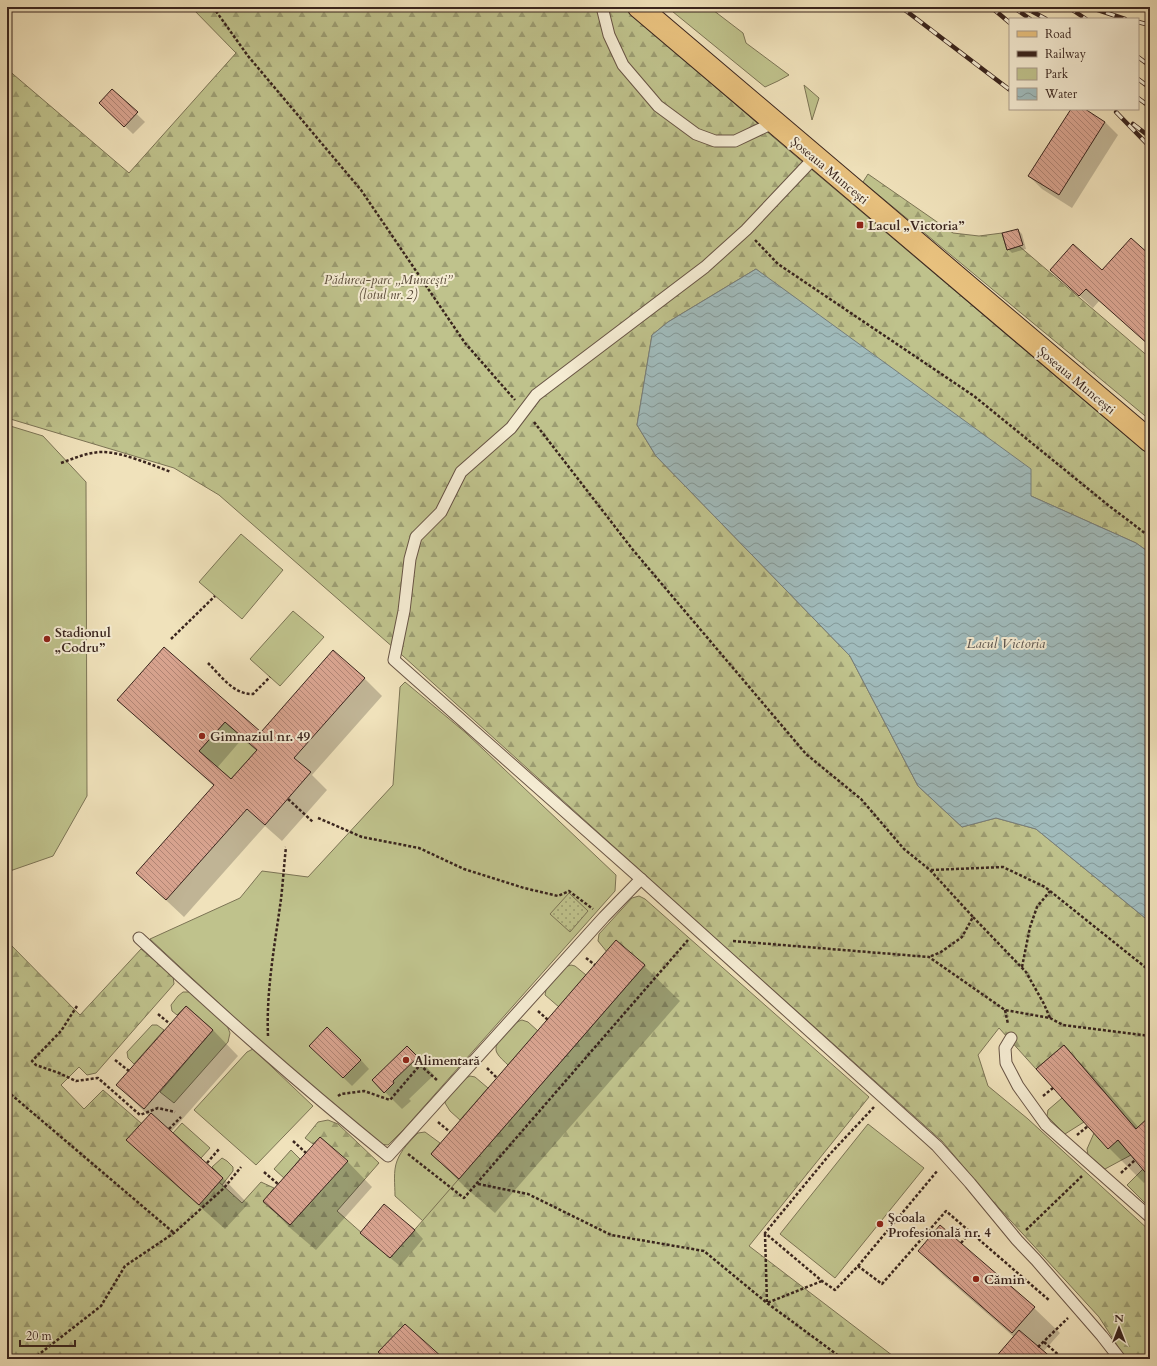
<svg xmlns="http://www.w3.org/2000/svg" width="1157" height="1366" font-family="Cardo,serif">
	<style>
		.green { fill: #bfc28c; stroke: #7c7455 }
		.forest { fill: url(#forest-firs); stroke: #7c7455 }
		.park { fill: url(#park-dots); stroke: #7c7455 }
		.water { fill: url(#water-waves); stroke: #777f7d }
		.shadow { fill: #0003; fill-rule: evenodd }
		.building { fill: url(#building-back-hatch); stroke: #3a251e; fill-rule: evenodd }
		.lines { fill: none; stroke-linecap: round; stroke-linejoin: round }
		.service-casing { stroke: #685445; stroke-width: 13 }
		.primary-casing { stroke: #3a251e; stroke-width: 24 }
		.path { stroke: #3a251e; stroke-width: 2.5; stroke-dasharray: 3 2; stroke-linecap: butt }
		.service { stroke: #f5ecd3; stroke-width: 11 }
		.primary { stroke: #e8c17e; stroke-width: 22 }
		.rail-casing { stroke: #3a251e; stroke-width: 4.5 }
		.rail { stroke: #f5ecd3; stroke-width: 3; stroke-dasharray: 9; stroke-linecap: butt }
		.poi-dot { fill: #8f2418; stroke: #f5ecd3; stroke-width: 1.5 }
		.labels { text-anchor: middle; stroke-width: 4; stroke-linejoin: round; paint-order: stroke }
		.street-label { font-size: 13px; fill: #3a251e; stroke: #f5ecd3 }
		.poi-label { font-size: 13px; font-weight: bold; fill: #3a251e; stroke: #f5ecd3; text-anchor: start }
		.park-label { font-size: 13px; font-style: italic; fill: #5b4c3a; stroke: #f5ecd3 }
		.water-label { font-size: 14px; font-style: italic; fill: #59524d; stroke: #f5ecd3 }
	</style>
	<defs>
		<pattern id="forest-firs" width="22" height="20" patternUnits="userSpaceOnUse"><rect width="22" height="20" fill="#bfc28c"/><path d="M5 1l3.5 6h-7zM16 11l3.5 6h-7z" fill="#9c9d72"/></pattern>
		<pattern id="park-dots" width="8" height="8" patternUnits="userSpaceOnUse"><rect width="8" height="8" fill="#bfc28c"/><path d="M2 2h.1M6 6h.1" fill="none" stroke="#9c9d72" stroke-width="1.8" stroke-linecap="round"/></pattern>
		<pattern id="water-waves" width="16" height="10" patternUnits="userSpaceOnUse"><rect width="16" height="10" fill="#a0bbbc"/><path d="M0 5q4-4 8 0t8 0" fill="none" stroke="#839898"/></pattern>
		<pattern id="building-back-hatch" width="6" height="6" patternUnits="userSpaceOnUse"><rect width="6" height="6" fill="#d9a490"/><path d="M-1 5l2 2M0 0l6 6M5-1l2 2" fill="none" stroke="#b18575"/></pattern>
	</defs>
	<rect width="100%" height="100%" fill="#f0e2bb"/>
	<filter id="stains"><feTurbulence type="fractalNoise" baseFrequency=".005" numOctaves="4"/><feColorMatrix values="0 0 0 0 .2 0 0 0 0 .09 0 0 0 0 .02 0 0 0 .5 -.17"/></filter>
	<radialGradient id="worn" r=".72"><stop offset=".6" stop-color="#630" stop-opacity="0"/><stop offset="1" stop-color="#630" stop-opacity=".3"/></radialGradient>
	<g class="green">
		<path d="M667 7H709L743 33 746 43 789 75 778 81 765 87Z"/>
		<path d="M804 85 819 98 812 120Z"/>
		<path d="M7 425 43 436 86 482 87 796 53 856 7 872Z"/>
		<path d="M241 534 283 570 242 619 199 582Z"/>
		<path d="M293 611 324 637 280 686 250 659Z"/>
		<path d="M405 682 466 733 616 875 615 891 404 1129 388 1145 379 1144 307 1085 150 939 240 898 262 871 308 877 393 785 400 687Z"/>
		<path d="M225 722 257 750 231 779 199 751Z"/>
		<path d="M571 965 575 966 586 975 559 1007 545 995 546 990 565 967Z"/>
		<path d="M183 992H189L226 1023 230 1033 228 1042 174 1103 160 1092 213 1030 186 1006 177 1015 172 1011 171 1005 178 996Z"/>
		<path d="M522 1020 528 1022 538 1031 508 1065C505 1062 499 1057 497 1053 491 1043 513 1022 522 1020Z"/>
		<path d="M152 1025H157L164 1030 134 1064 128 1058 127 1052Z"/>
		<path d="M253 1049 313 1106 256 1165 194 1110 247 1052Z"/>
		<path d="M470 1076 475 1077 488 1088 460 1120 450 1111 445 1103 446 1100 464 1079Z"/>
		<path d="M1062 1098 1084 1122 1065 1134 1047 1116 1048 1110Z"/>
		<path d="M182 1123 210 1148 201 1158 173 1133Z"/>
		<path d="M868 1124 924 1168 835 1278 780 1234Z"/>
		<path d="M425 1132 440 1143 431 1154 459 1179 423 1221 395 1196C395 1185 393 1171 397 1161 401 1150 410 1141 418 1133Z"/>
		<path d="M1094 1133 1118 1140 1131 1155 1105 1169 1088 1155 1087 1149Z"/>
		<path d="M291 1150 300 1159 284 1178 274 1169Z"/>
		<path d="M222 1158 227 1161 233 1167V1171L222 1185 219 1182 223 1178 212 1167Z"/>
		<path d="M1143 1169 1150 1177V1202L1146 1204 1127 1185Z"/>
	</g>
	<g class="forest">
		<path d="M191 7H624L772 136 1150 456V553L1136 543 1031 496 756 269 668 322 652 335 637 425 656 456 850 656 918 786 962 827 996 818 1036 829 1150 922V1126L1145 1121 1136 1129 1064 1045 1036 1069 999 1028 978 1055 988 1086 1028 1119 1150 1231V1359H1126L1099 1317 989 1197 942 1141 715 938 403 656 219 495 174 468 7 418V69L129 173 236 53Z"/>
		<path d="M868 174 953 233 979 236 1002 233 1007 250 1019 246 1150 358V420L863 182Z"/>
		<path d="M639 896 645 899 869 1097 749 1246 897 1359H7V941L80 1015 141 949 173 976 174 984 96 1073 87 1075 79 1067 61 1085 84 1109 103 1090 141 1123 219 1182 242 1203 261 1182 274 1188 263 1202 290 1225 347 1161 320 1137 313 1144 305 1138 318 1122 328 1120 338 1124 379 1163 337 1211 390 1258 645 965 607 952 598 941 599 934 632 898Z"/>
	</g>
	<path class="park" d="M569 893 588 911 570 932 550 914Z"/>
	<path class="water" d="M756 269 1031 469V496L1136 543 1150 553V922L1036 829 996 818 962 827 918 786 850 656 656 456 637 425 652 335 668 322Z"/>
	<g class="shadow">
		<path d="M112 90 145 122 133 134 109 111Z"/>
		<path d="M1072 109H1083L1105 122 1118 135 1072 208 1042 189 1029 176Z"/>
		<path d="M1018 230 1022 234 1026 249 1012 253 1008 249Z"/>
		<path d="M1150 254V346L1099 301 1093 308 1051 270 1102 271Z"/>
		<path d="M164 648 261 733 364 678 382 696 312 775 327 790 282 841 265 826 184 917 137 873 214 786 136 717 119 700ZM242 739 257 751 231 781 217 768Z"/>
		<path d="M617 942 644 966 680 1001 495 1213 467 1189 432 1154Z"/>
		<path d="M186 1007 213 1030 238 1056 171 1132 223 1178 248 1204 225 1229 153 1165 128 1140 149 1116 117 1085Z"/>
		<path d="M1064 1046 1099 1082 1139 1128 1150 1127V1178L1144 1183 1109 1148Z"/>
		<path d="M407 1047 434 1075 409 1099 411 1101 402 1109 373 1080Z"/>
		<path d="M319 1054 361 1060 369 1069 352 1086Z"/>
		<path d="M347 1161 372 1187 316 1250 289 1227 264 1201Z"/>
		<path d="M940 1227 1034 1308 1060 1333 1043 1352 1051 1359H1000L1014 1337 944 1276 919 1251Z"/>
		<path d="M415 1230 423 1239 400 1266 370 1241Z"/>
	</g>
	<g class="building">
		<path d="M112 89 138 112 124 127 99 103Z"/>
		<path d="M1071 109H1085L1105 122 1059 195 1028 176Z"/>
		<path d="M1018 229 1023 245 1007 250 1002 233Z"/>
		<path d="M1131 238 1150 255V346L1086 289 1079 296 1050 270 1073 244 1102 270Z"/>
		<path d="M164 647 261 732 333 650 365 678 294 758 311 772 265 825 247 809 166 900 136 873 214 785 117 700ZM225 722 257 750 231 779 199 751Z"/>
		<path d="M616 940 645 965 459 1179 431 1154Z"/>
		<path d="M186 1006 213 1030 144 1109 116 1085Z"/>
		<path d="M327 1027 361 1060 343 1078 309 1046Z"/>
		<path d="M1064 1045 1136 1129 1150 1116V1178L1118 1140 1108 1149 1036 1069Z"/>
		<path d="M407 1046 418 1057 393 1081 394 1083 384 1093 372 1080Z"/>
		<path d="M151 1113 223 1178 199 1205 126 1140Z"/>
		<path d="M320 1137 348 1161 290 1225 263 1201Z"/>
		<path d="M384 1204 415 1230 390 1258 360 1233Z"/>
		<path d="M940 1225 1035 1307 1012 1333 918 1251Z"/>
		<path d="M405 1324 423 1340 444 1359H386L378 1352Z"/>
		<path d="M1019 1330 1053 1359H994Z"/>
	</g>
	<g class="lines">
		<defs>
			<g id="service">
				<path d="M602 7 609 35 623 65 658 106 696 134 715 141H735L775 122"/>
				<path d="M815 157 746 230 705 267 536 395 511 428 461 472 441 512 416 537 410 559 404 611 394 660 641 879 937 1146 970 1183 1017 1240 1036 1260 1102 1336 1120 1359"/>
				<path d="M139 938C219 1013 302 1086 388 1156L604 917 641 879"/>
				<path d="M1011 1038 1005 1048 1006 1063 1018 1086 1046 1125 1150 1217"/>
			</g>
			<path id="primary" d="M639 7 1150 441"/>
		</defs>
		<use href="#service" class="service-casing"/>
		<use href="#primary" class="primary-casing"/>
		<g class="path">
			<path d="M213 7 248 56 361 190 465 343 515 400"/>
			<path d="M755 240 778 264 974 396 1108 505 1150 537"/>
			<path d="M534 422 633 550 806 754 861 799 904 849 930 870 973 917 962 937 941 952 929 957"/>
			<path d="M61 463C75 458 88 452 103 452 122 452 152 465 171 472"/>
			<path d="M171 639 215 596"/>
			<path d="M208 663C220 675 234 695 253 694L270 677"/>
			<path d="M288 799 313 822"/>
			<path d="M318 818 362 837 419 848 464 869 524 888 558 896 569 891 593 909"/>
			<path d="M931 870 1003 867 1045 887 1150 971"/>
			<path d="M973 917 1026 972 1044 1004 1050 1018"/>
			<path d="M733 941 929 957 1005 1010 1050 1018 1063 1025 1150 1036"/>
			<path d="M586 958 595 965"/>
			<path d="M1022 967 1030 927 1037 907 1050 891"/>
			<path d="M77 1006 61 1031 32 1061 36 1065 59 1073 76 1081 98 1078 140 1115 158 1108 175 1112"/>
			<path d="M1005 1010 1008 1024"/>
			<path d="M538 1011 548 1020"/>
			<path d="M158 1014 170 1024"/>
			<path d="M268 1036C266 990 275 944 281 899 283 882 284 865 286 847"/>
			<path d="M115 1060 129 1071"/>
			<path d="M487 1068 497 1078"/>
			<path d="M7 1091 174 1233"/>
			<path d="M338 1096 341 1094 364 1091 390 1100 420 1065 438 1081"/>
			<path d="M1043 1096 1053 1088"/>
			<path d="M874 1107 830 1154 765 1233 822 1281 835 1290 858 1266 882 1284 946 1211 1050 1301"/>
			<path d="M438 1122 450 1132"/>
			<path d="M169 1129 181 1117"/>
			<path d="M1077 1135 1088 1126"/>
			<path d="M293 1141 306 1153"/>
			<path d="M408 1154 464 1198 688 940"/>
			<path d="M207 1163 219 1149"/>
			<path d="M264 1172 278 1184"/>
			<path d="M1121 1173 1135 1160"/>
			<path d="M478 1184 528 1194 611 1235 704 1251 767 1303 843 1359"/>
			<path d="M1026 1230 1082 1176"/>
			<path d="M765 1234 767 1303 822 1281"/>
			<path d="M961 1243 970 1232"/>
			<path d="M858 1266 938 1170"/>
			<path d="M1044 1342 1063 1359"/>
			<path d="M1038 1347 1068 1318"/>
			<path d="M33 1359 101 1306 125 1266 174 1233 224 1188 241 1167"/>
		</g>
		<use href="#service" class="service"/>
		<use href="#primary" class="primary"/>
		<defs>
			<g id="rail">
				<path d="M901 7 1010 90"/>
				<path d="M991 7 1010 23"/>
				<path d="M1013 7 1030 19"/>
				<path d="M1024 7 1046 19"/>
				<path d="M1068 7 1086 19"/>
				<path d="M1089 7 1125 19"/>
				<path d="M1138 22 1150 25"/>
				<path d="M1138 57 1150 66"/>
				<path d="M1138 79 1150 88"/>
				<path d="M1138 98 1150 107"/>
				<path d="M1116 112 1150 147"/>
				<path d="M1133 124 1150 137"/>
			</g>
		</defs>
		<use href="#rail" class="rail-casing"/>
		<use href="#rail" class="rail"/>
	</g>
	<g class="poi-dot">
		<rect x="856" y="221" width="8" height="8" rx="2"/>
		<circle cx="47" cy="639" r="4"/>
		<circle cx="202" cy="736" r="4"/>
		<circle cx="406" cy="1060" r="4"/>
		<circle cx="880" cy="1224" r="4"/>
		<circle cx="976" cy="1279" r="4"/>
	</g>
	<g class="labels">
		<g class="street-label">
			<text transform="translate(830 170) rotate(40)" y="5">Șoseaua Muncești</text>
			<text transform="translate(1077 380) rotate(40)" y="5">Șoseaua Muncești</text>
		</g>
		<g class="poi-label">
			<text x="868" y="230">Lacul „Victoria”</text>
			<text x="55" y="637">Stadionul<tspan x="55" dy="15">„Codru”</tspan></text>
			<text x="210" y="741">Gimnaziul nr. 49</text>
			<text x="414" y="1065">Alimentară</text>
			<text x="888" y="1222">Școala<tspan x="888" dy="15">Profesională nr. 4</tspan></text>
			<text x="984" y="1284">Cămin</text>
		</g>
		<g class="park-label">
			<text x="388" y="284">Pădurea-parc „Muncești”<tspan x="388" dy="15">(lotul nr. 2)</tspan></text>
		</g>
		<g class="water-label">
			<text x="1006" y="648">Lacul Victoria</text>
		</g>
	</g>
	<rect width="1157" height="1366" fill="none" stroke="#f0e2bb" stroke-width="24"/>
	<rect x="8" y="8" width="1141" height="1350" fill="none" stroke="#3a251e" stroke-width="2"/>
	<rect x="12" y="12" width="1133" height="1342" fill="none" stroke="#3a251e"/>
	<rect x="1009" y="18" width="130" height="92" fill="#f5ecd3" stroke="#aa9c8b"/>
	<rect x="1017" y="31" width="20" height="6" fill="#e8c17e" stroke="#aa9c8b"/>
	<text x="1045" y="38" font-size="12" fill="#3a251e">Road</text>
	<rect x="1017" y="51" width="20" height="6" fill="#3a251e" stroke="#aa9c8b"/>
	<text x="1045" y="58" font-size="12" fill="#3a251e">Railway</text>
	<rect x="1017" y="68" width="20" height="12" fill="#bfc28c" stroke="#aa9c8b"/>
	<text x="1045" y="78" font-size="12" fill="#3a251e">Park</text>
	<rect x="1017" y="88" width="20" height="12" fill="url(#water-waves)" stroke="#aa9c8b"/>
	<text x="1045" y="98" font-size="12" fill="#3a251e">Water</text>
	<g transform="translate(1119 1328)" stroke="#f5ecd3" stroke-width="3" paint-order="stroke">
	<path d="M0-3L7 15L0 10L-7 15Z" fill="#3a251e"/>
	<text y="-6" font-size="11" font-weight="bold" text-anchor="middle" fill="#3a251e">N</text>
	</g>
	<path d="M20 1340v6h55v-6" fill="none" stroke="#3a251e" stroke-width="2"/>
	<text x="26" y="1340" font-size="12" fill="#3a251e" stroke="#f5ecd3" stroke-width="3" paint-order="stroke">20 m</text>
	<rect width="100%" height="100%" filter="url(#stains)"/>
	<rect width="100%" height="100%" fill="url(#worn)"/>
</svg>
